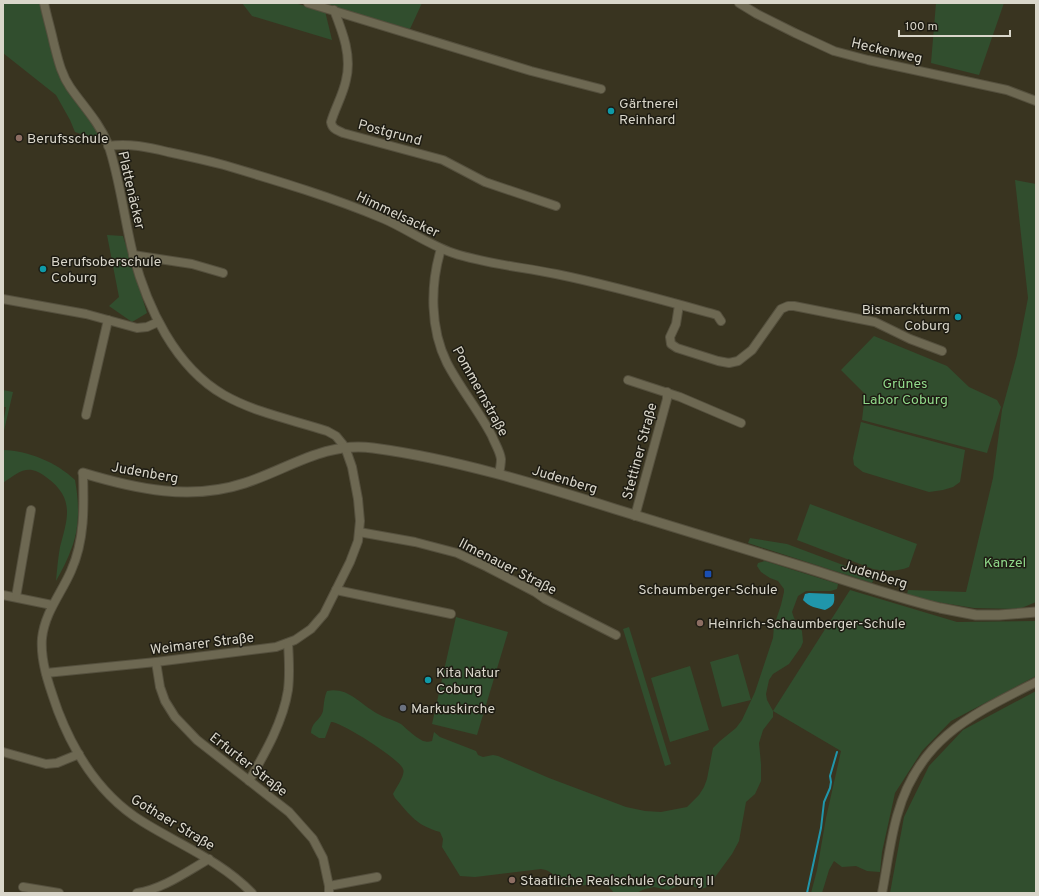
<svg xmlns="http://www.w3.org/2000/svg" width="1039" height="896" font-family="Overpass,sans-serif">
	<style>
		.green { fill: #314e2e }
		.water { fill: #2096ab }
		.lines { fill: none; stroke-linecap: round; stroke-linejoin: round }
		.stream { stroke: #2096ab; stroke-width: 2 }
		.minor-casing { stroke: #55503e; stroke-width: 10 }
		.tertiary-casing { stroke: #55503e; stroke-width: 11 }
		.minor { stroke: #6d6852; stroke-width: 8 }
		.tertiary { stroke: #6d6852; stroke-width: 9 }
		.culture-dot { fill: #0f9aa8; stroke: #1e1c13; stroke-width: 1.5 }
		.education-dot { fill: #8d6e63; stroke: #1e1c13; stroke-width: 1.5 }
		.transit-dot { fill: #1a4fb4; stroke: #1e1c13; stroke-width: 1.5 }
		.worship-dot { fill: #6b7280; stroke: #1e1c13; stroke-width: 1.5 }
		.labels { text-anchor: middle; stroke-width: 3; stroke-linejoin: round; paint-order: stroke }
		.street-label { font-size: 14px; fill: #d9d6ca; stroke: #1e1c13 }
		.poi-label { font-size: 14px; fill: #d9d6ca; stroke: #1e1c13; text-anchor: start }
		.park-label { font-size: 14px; fill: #90d98a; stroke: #1e1c13 }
	</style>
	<rect width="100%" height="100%" fill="#393420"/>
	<g class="green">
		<path d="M3 3H42L61 79 94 122 97 132V137L93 138 75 132 70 120 56 95 3 53Z"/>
		<path d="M242 3H294L325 11 332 40 252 16Z"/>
		<path d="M321 3H422L410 29Z"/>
		<path d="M936 3H1004L979 75 931 63Z"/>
		<path d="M1015 180 1036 184V602L1019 609 974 608 931 601 907 594 908 590 966 592 993 478 1002 410 1017 355 1028 298Z"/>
		<path d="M107 235 123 236 147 313 132 322 109 306 119 297Z"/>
		<path d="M874 336 947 366 969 387 997 400 1001 407 987 453 862 420 865 394 841 370Z"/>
		<path d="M3 390 13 392 3 435V424L6 407H3Z"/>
		<path d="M861 422 965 450 960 482 953 487 943 490 929 492 863 472 854 465 853 458Z"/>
		<path d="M3 450C29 451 56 462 75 480 79 502 80 526 72 547 68 559 62 570 56 581 57 570 58 558 60 547 68 517 75 498 46 477 28 463 19 472 3 483Z"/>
		<path d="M810 504 917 544 909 567C897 572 885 571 873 569L797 540Z"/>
		<path d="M750 538 787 544 875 577 872 583 748 543Z"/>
		<path d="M765 561 838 584 837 589 831 591H806L798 596 792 612 794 618 802 631 803 642 801 647 789 664 773 674 769 680 766 694 767 700 773 711 850 590 957 622 1036 621V676L951 721 922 751 895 793 882 852 880 872 867 871 856 866 842 867 834 861 829 870 822 893H811L817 870 826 818 841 751 773 711V717L763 730 759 743 761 764V781L755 794 746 802 739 841 732 854 710 884 705 888 699 889 691 885 683 884 668 890 654 887 645 889 636 893H614L606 883 566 887C556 880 555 871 541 869L475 877 460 876 442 847 443 839 440 832C416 825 411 816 395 798L393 794C396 788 406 774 403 769 400 759 340 721 331 722L325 738H319L311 733C312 721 320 721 323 711 324 704 324 698 327 691 347 687 358 702 373 711 381 717 392 719 401 724 408 730 415 737 423 741 427 742 429 742 432 741L434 732 440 737 476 751 478 755 483 757 493 755 498 756 549 778 626 807 645 811 661 812 687 807 699 795 704 787 707 779 713 748 720 741 736 728 742 720 755 692 773 638 774 626 781 605 784 592V589L778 581 770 578 761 572 757 566 758 563Z"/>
		<path d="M456 617 508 632 477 735 432 724Z"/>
		<path d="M629 627 671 764 665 766 623 629Z"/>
		<path d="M738 654 751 700 722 707 710 662Z"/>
		<path d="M690 666 709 730 670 742 651 678Z"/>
		<path d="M1036 691V893H890L904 817 929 766 963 730Z"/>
	</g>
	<path class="water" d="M809 593 834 594C835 603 834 606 825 610 817 608 809 607 803 600L805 594Z"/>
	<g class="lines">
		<path class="stream" d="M807 893 821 828 824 802 830 788 831 782 830 776 837 752"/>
		<defs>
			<g id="minor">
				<path d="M44 3C47 17 51 30 54 44 58 59 61 74 70 87 83 106 99 122 108 144 120 179 124 218 133 254 147 307 175 367 224 395 256 413 293 420 327 431L336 436 345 447 352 467 358 499 360 521 358 541 350 562 324 614 311 629 295 640 276 647 156 662 46 673"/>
				<path d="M308 3 531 71 601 89"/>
				<path d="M739 3 757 14 795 33 834 51 868 60 1007 90 1036 101"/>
				<path d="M334 10C343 33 352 56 346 80 343 95 335 108 331 122 332 129 337 130 343 133L443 160 485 182 556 206"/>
				<path d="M108 146C129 143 148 147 168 152 187 156 205 160 224 165 278 181 332 197 384 219 407 229 429 245 453 253 486 264 522 267 556 274 610 285 663 300 717 315L721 321"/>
				<path d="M441 249C430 285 430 329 447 363 460 388 479 411 492 436 495 444 500 451 501 459 501 464 500 469 499 474"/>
				<path d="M133 255 192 264 223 273"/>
				<path d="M3 299 86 314 137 328 147 327 158 322"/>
				<path d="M679 305 676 324 670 337 671 344 677 348 718 361 729 363 738 361 752 350 781 309 788 306H794L875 322 910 339 942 351"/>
				<path d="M628 380 680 397 741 423"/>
				<path d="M86 415 108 320"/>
				<path d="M83 473C84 506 85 540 71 571 61 594 45 612 42 638 40 662 50 688 58 711 75 755 102 797 143 822 180 845 221 861 252 893"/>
				<path d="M635 516 667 399V392"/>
				<path d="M359 532 415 542 457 553 487 567 535 592 545 599 616 635"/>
				<path d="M336 590 451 614"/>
				<path d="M3 595 52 605"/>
				<path d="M16 597 31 510"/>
				<path d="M156 662 160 687 165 701 175 717 197 740 289 812 313 839 323 858 329 886V893"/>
				<path d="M3 752 46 764 57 763 79 754"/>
				<path d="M249 781C265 753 283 722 288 690 290 674 289 658 288 643"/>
				<path d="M329 886 377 877"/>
				<path d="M23 887 59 893"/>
				<path d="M137 893C163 889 186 872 209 859"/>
				<path d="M882 893C887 867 890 841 897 816 918 739 971 715 1036 682"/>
			</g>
			<path id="tertiary" d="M83 473C136 489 191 501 245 483 288 469 326 441 373 448 455 459 536 484 615 509 679 529 743 548 807 568 851 582 895 597 940 608L976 615H999L1036 612"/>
		</defs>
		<use href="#minor" class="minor-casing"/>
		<use href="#tertiary" class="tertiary-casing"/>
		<use href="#minor" class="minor"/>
		<use href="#tertiary" class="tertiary"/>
	</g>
	<g class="culture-dot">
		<circle cx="611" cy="111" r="4"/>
		<circle cx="43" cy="269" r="4"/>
		<circle cx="958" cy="317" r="4"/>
		<circle cx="428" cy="680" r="4"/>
	</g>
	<g class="education-dot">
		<circle cx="19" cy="138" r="4"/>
		<circle cx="700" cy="623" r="4"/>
		<circle cx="512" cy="880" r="4"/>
	</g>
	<rect class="transit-dot" x="704" y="570" width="8" height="8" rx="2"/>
	<circle class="worship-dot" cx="403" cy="708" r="4"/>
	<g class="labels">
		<g class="street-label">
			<text transform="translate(887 50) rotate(13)" y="5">Heckenweg</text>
			<text transform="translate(390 132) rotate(15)" y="5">Postgrund</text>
			<text transform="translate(132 190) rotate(77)" y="5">Plattenäcker</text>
			<text transform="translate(398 214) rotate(25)" y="5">Himmelsacker</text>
			<text transform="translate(481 391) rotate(61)" y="5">Pommernstraße</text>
			<text transform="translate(639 451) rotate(-75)" y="5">Stettiner Straße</text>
			<text transform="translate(145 472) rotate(10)" y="5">Judenberg</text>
			<text transform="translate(565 479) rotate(17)" y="5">Judenberg</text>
			<text transform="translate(508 566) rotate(27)" y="5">Ilmenauer Straße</text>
			<text transform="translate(875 574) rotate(17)" y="5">Judenberg</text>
			<text transform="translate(202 643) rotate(-7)" y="5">Weimarer Straße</text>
			<text transform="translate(249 764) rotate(38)" y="5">Erfurter Straße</text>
			<text transform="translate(173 822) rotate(31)" y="5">Gothaer Straße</text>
		</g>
		<g class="poi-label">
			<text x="619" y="108">Gärtnerei<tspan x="619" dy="16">Reinhard</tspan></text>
			<text x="27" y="143">Berufsschule</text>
			<text x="51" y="266">Berufsoberschule<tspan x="51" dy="16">Coburg</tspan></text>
			<text x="950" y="314" text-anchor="end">Bismarckturm<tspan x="950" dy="16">Coburg</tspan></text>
			<text x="708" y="594" text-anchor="middle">Schaumberger-Schule</text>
			<text x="708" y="628">Heinrich-Schaumberger-Schule</text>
			<text x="436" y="677">Kita Natur<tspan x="436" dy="16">Coburg</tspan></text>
			<text x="411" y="713">Markuskirche</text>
			<text x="520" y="885">Staatliche Realschule Coburg II</text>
		</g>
		<g class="park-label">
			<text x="905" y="388">Grünes<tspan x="905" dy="16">Labor Coburg</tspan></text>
			<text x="1005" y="567">Kanzel</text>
		</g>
	</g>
	<rect width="1039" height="896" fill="none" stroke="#d9d6ca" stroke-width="8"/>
	<path d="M899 30v6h111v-6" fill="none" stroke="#d9d6ca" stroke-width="2"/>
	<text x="905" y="30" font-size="12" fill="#d9d6ca" stroke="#1e1c13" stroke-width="3" paint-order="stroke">100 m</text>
</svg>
